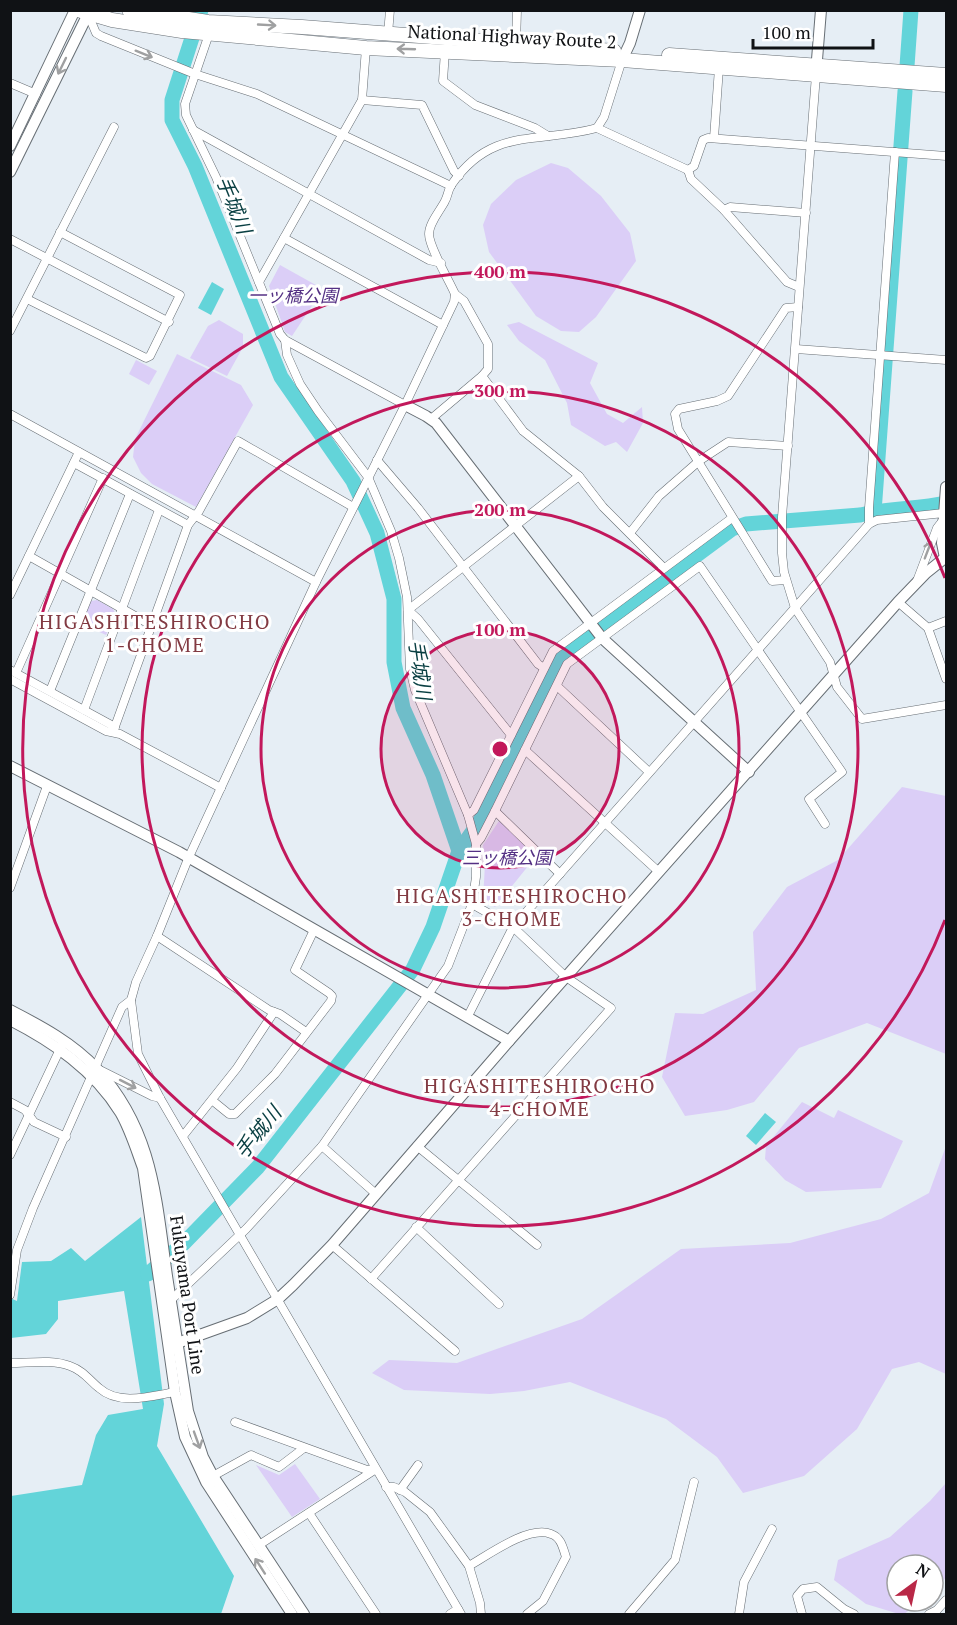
<svg xmlns="http://www.w3.org/2000/svg" width="957" height="1625" font-family="'PT Serif','Noto Sans JP',serif">
	<style>
		.green { fill: #dbcef7 }
		.water { fill: #63d4d9 }
		.lines { fill: none; stroke-linecap: round; stroke-linejoin: round }
		.river { stroke: #63d4d9; stroke-width: 15 }
		.street-casing { stroke: #676e74; stroke-width: 9 }
		.secondary-casing { stroke: #676e74; stroke-width: 12 }
		.highway-casing { stroke: #676e74; stroke-width: 15 }
		.street { stroke: #fff; stroke-width: 8 }
		.secondary { stroke: #fff; stroke-width: 10 }
		.highway { stroke: #fff; stroke-width: 14 }
		.oneway { stroke: #9fa0a1 }
		.ring { fill: none; stroke: #c2185b; stroke-width: 3 }
		.labels { text-anchor: middle; stroke-width: 6; stroke-linejoin: round; paint-order: stroke }
		.street-label { font-size: 18px; fill: #101215; stroke: #fff }
		.park-label { font-size: 18px; font-style: italic; fill: #543184; stroke: #fff }
		.water-label { font-size: 20px; font-style: italic; fill: #093f42; stroke: #fff }
		.neighbourhood-label { font-size: 20px; letter-spacing: 1.5px; fill: #823a42; stroke: #fff }
		.centre { fill: #c2185b; stroke: #fff; stroke-width: 3 }
		.ring-label { font-size: 18px; text-anchor: middle; font-weight: bold; fill: #c2185b; stroke: #fff; stroke-width: 6; stroke-linejoin: round; paint-order: stroke }
	</style>
	<rect width="100%" height="100%" fill="#e6eef5"/>
	<g class="green">
		<path d="M551 163 568 168 601 196 630 233 636 261 596 317 579 332 561 331 536 316 489 252 483 225 491 204 516 180Z"/>
		<path d="M280 265 323 289 292 336 285 332 269 286Z"/>
		<path d="M219 320 243 334V347L227 376 190 358 208 326Z"/>
		<path d="M519 322 598 363 590 383 607 414 623 423 642 407 643 423 627 452 616 442 605 446 571 425 567 403 545 360 519 341 507 325Z"/>
		<path d="M177 354 241 385 253 405 196 507 152 484 141 473 133 457 135 439Z"/>
		<path d="M136 360 157 371 149 385 129 374Z"/>
		<path d="M97 600 113 609 115 613 106 635 82 624 91 601Z"/>
		<path d="M902 787 946 796V1054L867 1023 799 1048 754 1102 727 1110 685 1116 662 1077 675 1013 703 1014 756 990 753 932 787 887 838 860Z"/>
		<path d="M499 821 537 855 495 907 483 900 485 864 483 845Z"/>
		<path d="M802 1102 834 1118 838 1110 903 1141 881 1188 806 1192 785 1180 765 1159 766 1146Z"/>
		<path d="M946 1146V1374L919 1362 892 1369 857 1429 804 1476 743 1493 717 1457 666 1419 570 1382 524 1391 490 1394 404 1390 372 1373 389 1360 457 1363 582 1319 681 1249 790 1243 881 1219 929 1193Z"/>
		<path d="M295 1464 320 1499 292 1517 256 1465 279 1475Z"/>
		<path d="M946 1483V1577L933 1593V1565H897V1601H922L904 1614H899L866 1604 834 1580 838 1560 890 1537 930 1501Z"/>
	</g>
	<g class="water">
		<path d="M212 282 224 289 211 315 198 308Z"/>
		<path d="M765 1113 776 1122 756 1145 746 1136Z"/>
		<path d="M141 1217 164 1404 157 1446 234 1576 221 1614H11V1496L82 1485 96 1435 108 1415 143 1409 124 1291 58 1301V1319L46 1334 11 1338 10 1298 17 1301 22 1262 51 1261 71 1248 85 1261Z"/>
	</g>
	<g class="lines">
		<g class="river">
			<path d="M201 10 172 100V120L195 166 281 377 353 481 377 533 394 599V662L403 708 433 775 459 851"/>
			<path d="M907 66 911 10"/>
			<path d="M874 512 905 91"/>
			<path d="M148 1274 184 1243 258 1167 413 969 433 927 459 851 480 821 558 658 732 529 746 524 860 515C888 508 918 509 946 503"/>
		</g>
		<defs>
			<g id="street">
				<path d="M88 14 96 33 101 36 195 74 257 94 451 186"/>
				<path d="M209 34 185 104 186 115 216 177 280 334 285 340 405 405"/>
				<path d="M388 34 390 10"/>
				<path d="M516 44 517 10"/>
				<path d="M445 51 443 81 475 105 535 128 548 136"/>
				<path d="M816 75 782 517V553L784 572 795 608 830 662 837 687 862 719 946 705"/>
				<path d="M10 83 36 94"/>
				<path d="M362 100 422 105 454 171 459 176"/>
				<path d="M597 128 688 170 694 166 703 140 708 138 946 156"/>
				<path d="M193 130 429 260 441 263"/>
				<path d="M714 138 719 68"/>
				<path d="M688 170 691 179 724 210 787 282 799 287"/>
				<path d="M724 210 730 207 806 213"/>
				<path d="M284 238 443 325"/>
				<path d="M10 239 169 322"/>
				<path d="M259 282 362 100 366 48"/>
				<path d="M455 294 464 301 488 344V369L482 376 523 431 579 476 603 507 664 568"/>
				<path d="M27 299 146 358 150 356 180 295 60 232"/>
				<path d="M10 331 114 127"/>
				<path d="M285 340 287 355 300 384 318 411 368 477 391 531 399 558 407 597 410 669 415 690 468 815"/>
				<path d="M796 349 946 360"/>
				<path d="M10 414 316 582"/>
				<path d="M431 419 482 376"/>
				<path d="M377 460 418 508 538 664 544 668"/>
				<path d="M74 463 188 525"/>
				<path d="M869 524V508L895 152"/>
				<path d="M630 533 659 496 699 461 728 442 788 446"/>
				<path d="M29 556 151 625"/>
				<path d="M786 580 772 581 678 429 675 414 679 409 717 401 728 396 786 308 798 307"/>
				<path d="M917 581 937 528 944 519"/>
				<path d="M10 595 79 452"/>
				<path d="M898 602 928 628 946 679"/>
				<path d="M928 628 946 621"/>
				<path d="M10 670 115 727"/>
				<path d="M16 673 103 478"/>
				<path d="M10 679 106 731 120 734 221 788"/>
				<path d="M557 686 649 772"/>
				<path d="M50 691 130 494"/>
				<path d="M84 710 159 510"/>
				<path d="M113 732 188 525 199 511 238 441 353 507"/>
				<path d="M511 735 418 619 408 610 579 476"/>
				<path d="M525 750 659 872"/>
				<path d="M495 811 560 874"/>
				<path d="M476 844 481 838 495 811 567 664 700 566 842 772 809 799 825 824"/>
				<path d="M10 888 47 786"/>
				<path d="M157 936 269 1010 280 1014 306 1032"/>
				<path d="M131 1000 138 1054 160 1098 461 1614"/>
				<path d="M468 1016 513 927 869 524 877 520 944 513"/>
				<path d="M100 1070 152 1096 160 1098"/>
				<path d="M213 1101 229 1114H235L275 1074 331 1001 332 996 329 993 295 970 314 930"/>
				<path d="M10 1102 25 1110 34 1122 66 1137"/>
				<path d="M183 1136 237 1068 274 1012"/>
				<path d="M322 1146 376 1194"/>
				<path d="M417 1146 537 1245"/>
				<path d="M10 1155 61 1047"/>
				<path d="M416 1227 499 1304"/>
				<path d="M332 1245 455 1351"/>
				<path d="M371 1279 611 1008 566 977 513 927 472 904"/>
				<path d="M10 1295 17 1250 33 1208 122 1007 131 1000 136 982 157 936 188 859 316 582 405 405 454 302 455 294C449 280 429 247 429 234 429 223 440 211 445 201 448 196 448 189 452 184 492 126 538 144 597 128L604 117 622 60"/>
				<path d="M171 1300 246 1229 322 1146 448 966 472 904 476 877V844L468 815 474 810 553 651 732 518"/>
				<path d="M10 1363C30 1363 52 1359 70 1366 84 1371 89 1380 99 1388 119 1406 151 1396 175 1392"/>
				<path d="M235 1422 367 1470 375 1469"/>
				<path d="M213 1476 251 1455 279 1467 304 1448"/>
				<path d="M386 1487H394L405 1492 430 1512 469 1566 480 1603 481 1614"/>
				<path d="M400 1490 418 1465"/>
				<path d="M309 1513 376 1614"/>
				<path d="M259 1545 373 1471"/>
				<path d="M469 1566C488 1555 529 1525 551 1534 561 1537 563 1548 566 1557L543 1601 527 1614"/>
				<path d="M450 1614 458 1609"/>
				<path d="M629 1614 675 1560 694 1482"/>
				<path d="M739 1614 744 1582 772 1529"/>
				<path d="M802 1614 797 1596 803 1589 817 1587 844 1609 854 1614"/>
				<path d="M929 1614 937 1610 946 1600"/>
			</g>
			<g id="secondary">
				<path d="M622 60 630 43 640 10"/>
				<path d="M816 72 821 10"/>
				<path d="M10 146 75 10"/>
				<path d="M10 172 88 14"/>
				<path d="M405 405 426 416 436 423 602 638 749 772"/>
				<path d="M945 558 942 543 946 487"/>
				<path d="M10 766 179 852 509 1041"/>
				<path d="M10 1010C41 1026 73 1043 97 1069 153 1130 156 1198 167 1276 174 1321 181 1366 188 1411L203 1457 213 1476 304 1614"/>
				<path d="M10 1020C53 1042 94 1070 120 1112 130 1129 136 1149 143 1168L175 1392 185 1437 206 1482 292 1614"/>
				<path d="M169 1346 247 1318 278 1299 293 1285 332 1245 509 1041 898 602 926 573 946 557"/>
			</g>
			<g id="highway">
				<path d="M78 10 112 20 182 31 366 48 622 60 946 85"/>
				<path d="M129 10 208 22 302 27 614 51"/>
				<path d="M669 55 946 75"/>
			</g>
		</defs>
		<use href="#street" class="street-casing"/>
		<use href="#secondary" class="secondary-casing"/>
		<use href="#highway" class="highway-casing"/>
		<use href="#street" class="street"/>
		<use href="#secondary" class="secondary"/>
		<use href="#highway" class="highway"/>
	</g>
	<defs><path id="oneway-shaft" d="M-6 0H5M1.5-3L5.5 0L1.5 3" fill="none" stroke-width="1.6" stroke-linecap="round" stroke-linejoin="round" transform="scale(1.5)"/></defs>
	<g class="oneway">
		<use href="#oneway-shaft" transform="translate(267 25) rotate(3)"/>
		<use href="#oneway-shaft" transform="translate(406 49) rotate(-178)"/>
		<use href="#oneway-shaft" transform="translate(144 54) rotate(22)"/>
		<use href="#oneway-shaft" transform="translate(62 66) rotate(116)"/>
		<use href="#oneway-shaft" transform="translate(928 550) rotate(-69)"/>
		<use href="#oneway-shaft" transform="translate(128 1084) rotate(27)"/>
		<use href="#oneway-shaft" transform="translate(197 1440) rotate(70)"/>
		<use href="#oneway-shaft" transform="translate(260 1566) rotate(-123)"/>
	</g>
	<circle cx="500" cy="749" r="119" fill="#c2185b" fill-opacity=".12"/>
	<g class="ring">
		<circle cx="500" cy="749" r="119"/>
		<circle cx="500" cy="749" r="239"/>
		<circle cx="500" cy="749" r="358"/>
		<path d="M945 920A477 477 0 1 1 945 578"/>
	</g>
	<g class="labels">
		<g class="street-label">
			<text transform="translate(512 37) rotate(3)" y="6">National Highway Route 2</text>
			<text transform="translate(187 1295) rotate(82)" y="6">Fukuyama Port Line</text>
		</g>
		<g class="park-label">
			<text x="293" y="302">一ッ橋公園</text>
			<text x="507" y="864">三ッ橋公園</text>
		</g>
		<g class="water-label">
			<text transform="translate(234 205) rotate(68)" y="7">手城川</text>
			<text transform="translate(420 670) rotate(82)" y="7">手城川</text>
			<text transform="translate(258 1132) rotate(-51)" y="7">手城川</text>
		</g>
		<g class="neighbourhood-label">
			<text x="155" y="629">HIGASHITESHIROCHO<tspan x="155" dy="23">1-CHOME</tspan></text>
			<text x="512" y="903">HIGASHITESHIROCHO<tspan x="512" dy="23">3-CHOME</tspan></text>
			<text x="540" y="1093">HIGASHITESHIROCHO<tspan x="540" dy="23">4-CHOME</tspan></text>
		</g>
	</g>
	<circle cx="500" cy="749" r="9" class="centre"/>
	<g class="ring-label">
		<text x="500" y="278">400 m</text>
		<text x="500" y="397">300 m</text>
		<text x="500" y="516">200 m</text>
		<text x="500" y="636">100 m</text>
	</g>
	<rect width="957" height="1625" fill="none" stroke="#101215" stroke-width="24"/>
	<g transform="translate(915 1583) rotate(33)"><circle r="28" fill="#ffffff" stroke="#9fa0a1" stroke-width="1.5"/>
	<path d="M0-4.5L10 22L0 15L-10 22Z" fill="#b92847"/>
	<text y="-9" font-size="16" font-weight="bold" text-anchor="middle" fill="#101215">N</text>
	</g>
	<path d="M753 39v9h120v-9" fill="none" stroke="#101215" stroke-width="3"/>
	<text x="762" y="39" font-size="18" fill="#101215" stroke="#ffffff" stroke-width="4.5" paint-order="stroke">100 m</text>
</svg>
